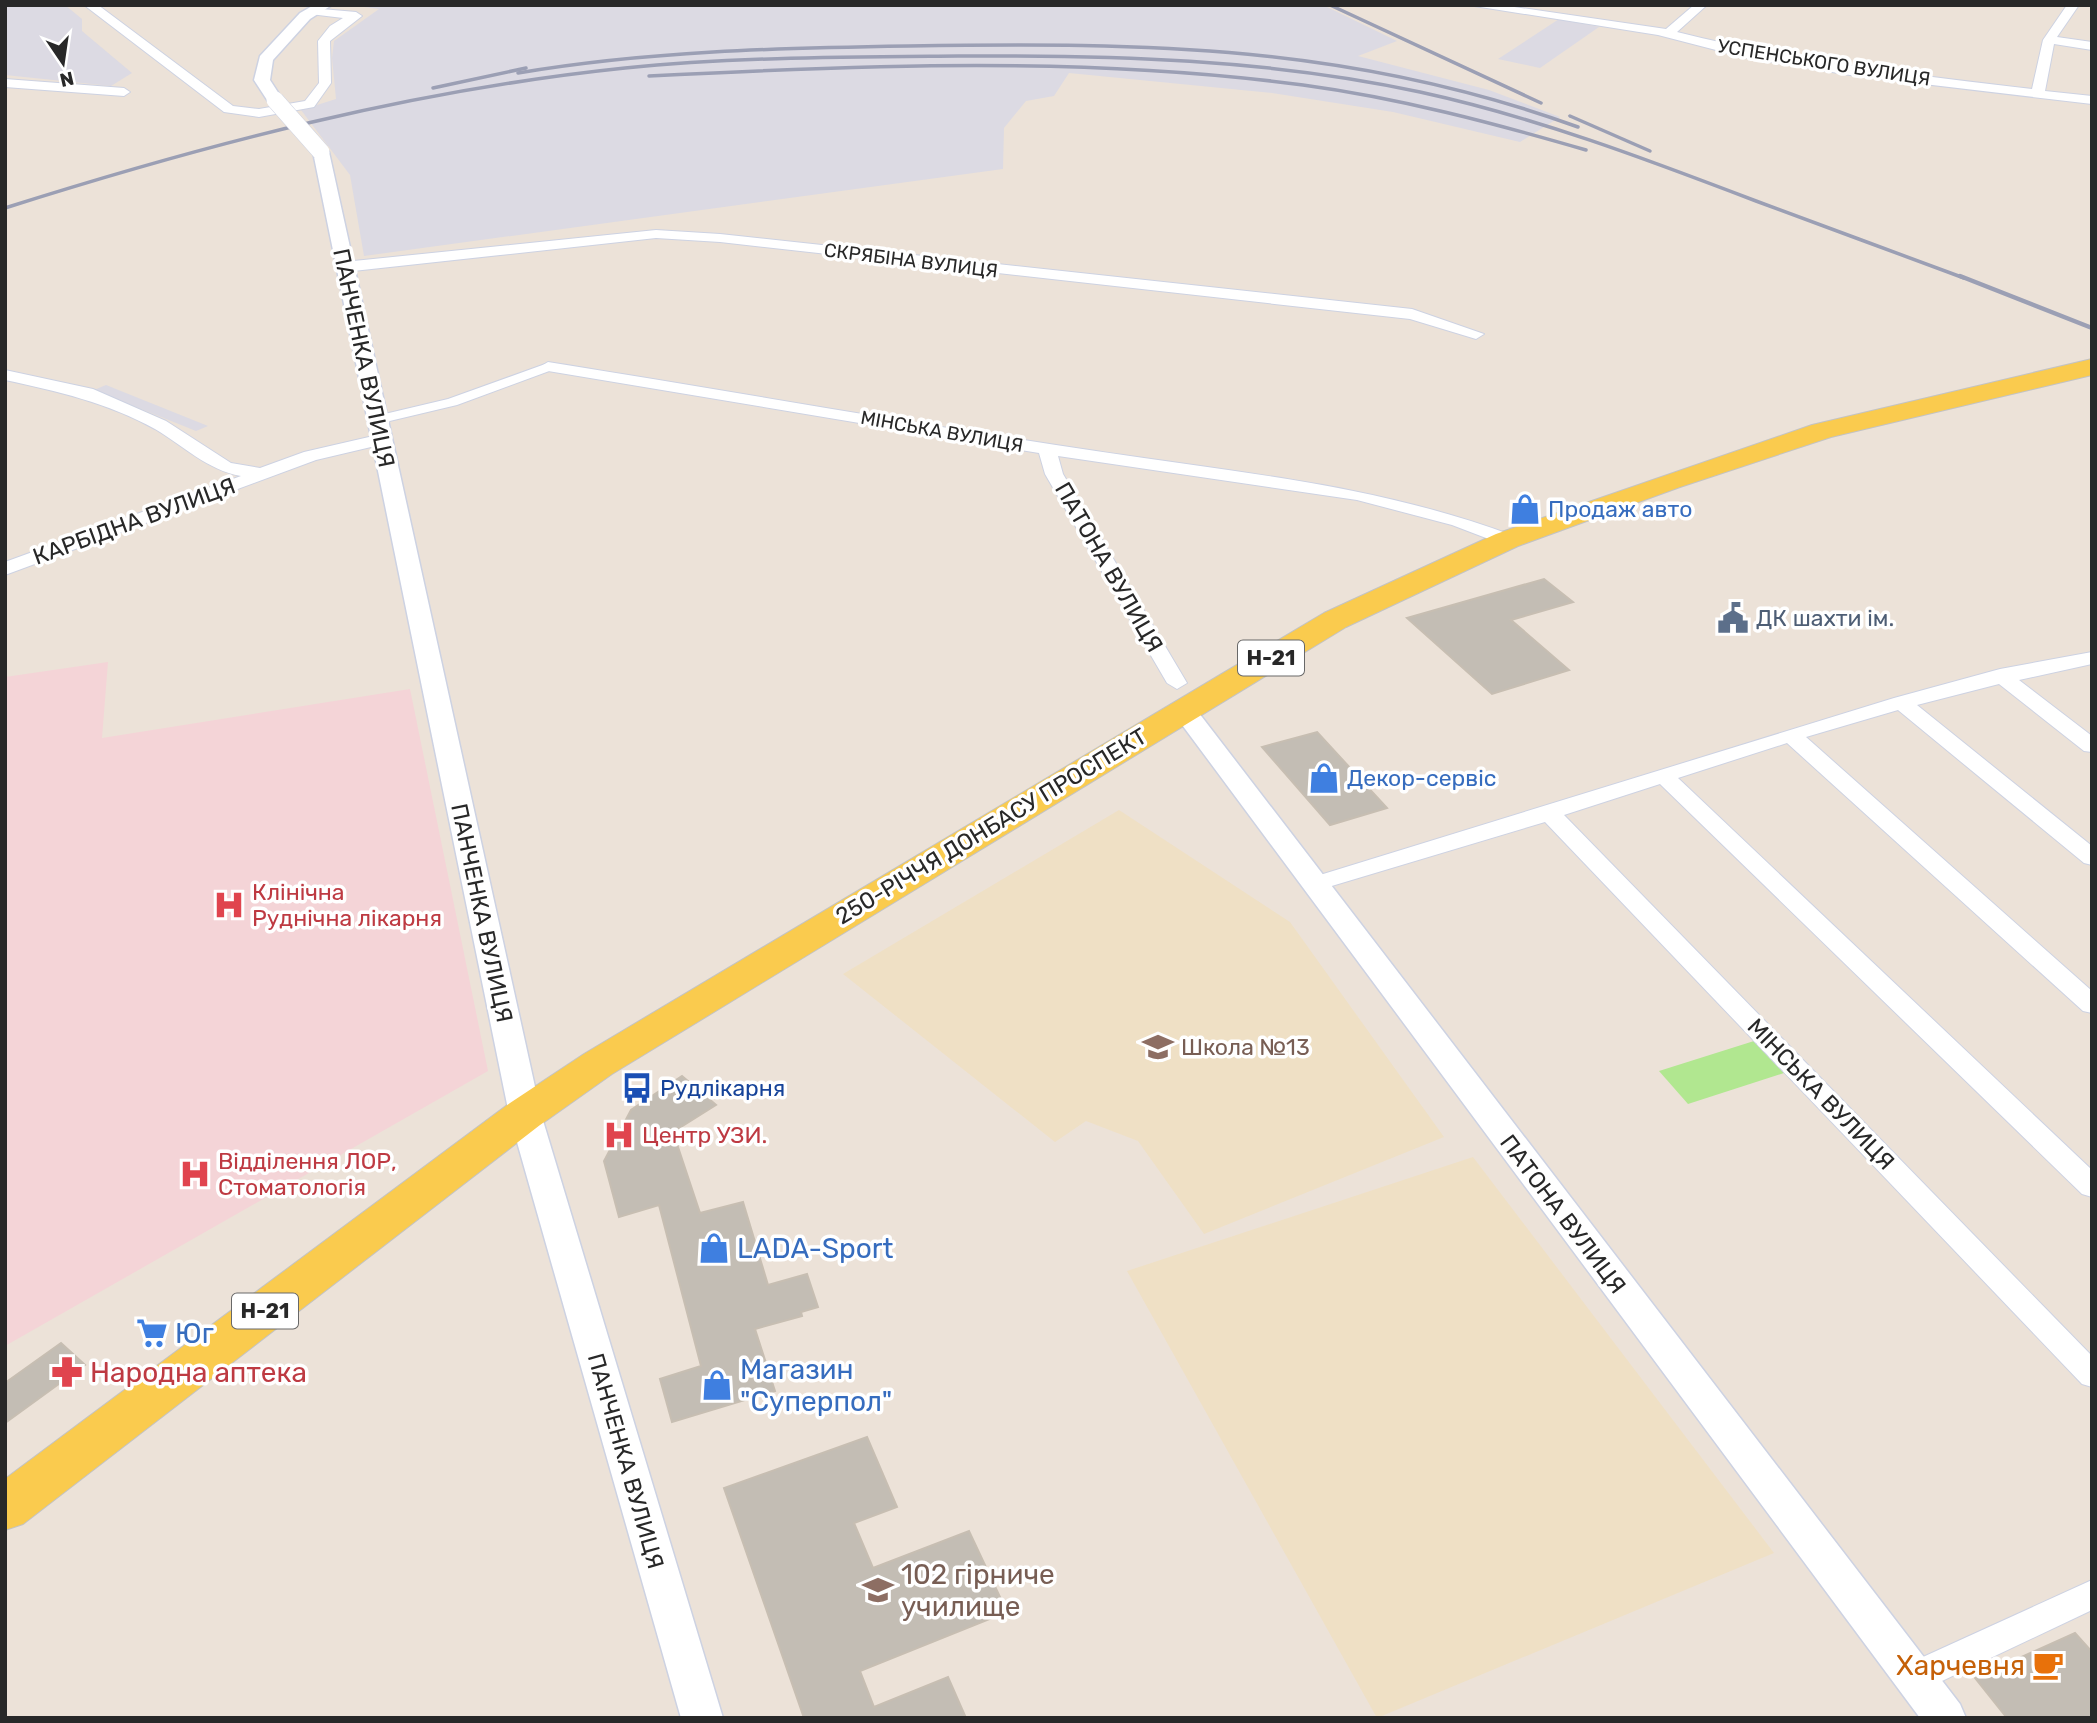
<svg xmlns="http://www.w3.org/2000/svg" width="2097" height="1723" font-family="Rubik,sans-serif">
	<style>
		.industrial { fill: #dcdae3 }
		.education { fill: #efe0c5 }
		.medical { fill: #f4d4d7 }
		.green { fill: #b1e790 }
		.building { fill: #c3bdb4; stroke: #c7beb2; stroke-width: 2 }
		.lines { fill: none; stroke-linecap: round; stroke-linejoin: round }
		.pedestrian-casing { stroke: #cdd2e2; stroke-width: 2 }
		.minor-casing { stroke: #cdd2e2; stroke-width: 2 }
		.tertiary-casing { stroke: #cdd2e2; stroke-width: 3 }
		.primary-casing { stroke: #c3c3c3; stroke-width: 2 }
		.pedestrian { fill: #fff; fill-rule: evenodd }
		.minor { fill: #fff; fill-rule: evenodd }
		.tertiary { fill: #fff; fill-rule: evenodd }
		.primary { fill: #facb4e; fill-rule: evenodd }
		.rail-far1 { stroke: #9b9fb4; stroke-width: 3.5 }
		.rail { stroke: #9b9fb4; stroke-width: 4.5 }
		.tertiary-bridge-casing { stroke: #cdd2e2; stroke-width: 18; stroke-linecap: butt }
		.tertiary-bridge { stroke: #fff; stroke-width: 17 }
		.labels { text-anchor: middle; stroke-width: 7; stroke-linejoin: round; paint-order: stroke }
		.far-street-label { font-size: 19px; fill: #282828; stroke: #fff }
		.shield { fill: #fff; stroke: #686868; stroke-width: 2 }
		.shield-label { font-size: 21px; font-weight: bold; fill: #282828 }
		.street-label { font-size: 23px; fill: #282828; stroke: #fff }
		.shop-label { font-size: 23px; fill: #366cbe; stroke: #fff; text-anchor: start }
		.service-label { font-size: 23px; fill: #4e5e75; stroke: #fff; text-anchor: start }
		.health-label { font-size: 23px; fill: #be3a42; stroke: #fff; text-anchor: start }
		.education-label { font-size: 23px; fill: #785e54; stroke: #fff; text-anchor: start }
		.transit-label { font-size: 23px; fill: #164399; stroke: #fff; text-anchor: start }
		.near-shop-label { font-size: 28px; fill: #366cbe; stroke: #fff; text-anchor: start }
		.near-health-label { font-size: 28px; fill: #be3a42; stroke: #fff; text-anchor: start }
		.near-education-label { font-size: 28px; fill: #785e54; stroke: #fff; text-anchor: start }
		.near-food-label { font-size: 28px; fill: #c56008; stroke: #fff; text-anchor: end }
	</style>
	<rect width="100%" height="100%" fill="#ece2d8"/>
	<g class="industrial">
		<path d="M5 5H65L82 19V31L132 73 111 86 5 75Z"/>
		<path d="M350 5H1323L1397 41 1358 56 1489 90 1560 117 1520 142 1393 112 1272 93 1069 73 1054 96 1026 101 1004 128 1003 169 364 256 350 175 301 110 336 99 332 58 334 41 379 9Z"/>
		<path d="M1559 19 1599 27 1540 68 1498 59Z"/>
		<path d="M106 385 208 426 196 431 94 390Z"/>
	</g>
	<g class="education">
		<path d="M1119 810 1290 922 1444 1137 1204 1234 1138 1141 1086 1121 1055 1142 843 974Z"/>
		<path d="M1473 1157 1774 1553 1377 1718 1127 1271Z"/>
	</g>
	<path class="medical" d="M108 662 102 738 410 689 488 1071 5 1346V677Z"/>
	<path class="green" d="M1754 1041 1784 1073 1688 1104 1659 1071Z"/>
	<g class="building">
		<path d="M1544 579 1573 602 1511 620 1569 670 1492 694 1407 618Z"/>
		<path d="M1317 732 1387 808 1330 825 1262 747Z"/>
		<path d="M682 1076 716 1105 673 1132 700 1213 743 1202 768 1285 807 1274 818 1307 801 1312 802 1316 755 1329 775 1391 672 1422 660 1379 701 1366 659 1205 619 1217 604 1161 631 1110Z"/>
		<path d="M61 1343 85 1365 5 1423V1383Z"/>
		<path d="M867 1437 897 1507 854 1523 873 1568 969 1531 1007 1612 860 1671 874 1707 948 1677 966 1718H804L724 1488Z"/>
		<path d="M2075 1633 2092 1652V1718H2007L1975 1678Z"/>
	</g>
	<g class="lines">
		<defs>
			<path id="pedestrian" d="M548 363 552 364V370L457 405 377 424 370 420 372 417 448 399Z"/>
			<g id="minor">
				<path d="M84 5H98L233 106 259 109 305 101 319 83 318 41 330 26 343 18 310 14V8L356 12 362 16 330 41 331 83 314 107 259 117 224 112Z"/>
				<path d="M1468 5H1501L1666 29 1694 5H1707L1677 32C1794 62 1913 75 2032 89L2043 40 2067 5H2079L2057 37 2092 42V50L2054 44 2045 91 2092 96V104L1856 76 1743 57 1658 35Z"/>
				<path d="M5 79 124 88 130 92 124 96 5 87Z"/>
				<path d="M656 230 720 234 1412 309 1484 334 1476 339 1410 319 720 242 656 238 344 272 336 267 344 262Z"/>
				<path d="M548 362C731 391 913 424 1096 451 1239 473 1376 484 1514 536L1516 540 1507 546 1452 525 1357 500 1058 456 1063 474 1187 683 1177 689 1167 683 1045 474 1039 453 542 370 540 367Z"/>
				<path d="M5 370 93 389 166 421 231 463 260 468 304 452 382 434 391 439 388 443 316 460 5 575V562L241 476C207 470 184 446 155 429 108 403 57 391 5 380Z"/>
				<path d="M2092 652V664L2019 680 2092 736V752L2084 751 1999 684 1917 705 2092 846V865L2084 863 1898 710 1806 737 2092 991V1013L2083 1011 1787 743 1678 778 2092 1170V1197L2082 1194 1660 784 1564 815 2092 1356V1387L2082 1384 1545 822 1315 891 1307 889 1303 884 1307 879 1894 698 2000 669Z"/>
				<path d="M2092 1580V1610L1925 1689 1913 1694 1901 1689 1896 1678 1901 1667Z"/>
			</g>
			<g id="tertiary">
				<path d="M314 5H332L310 19 273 60 270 80 283 100 281 103H269L254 80 260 56 300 13Z"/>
				<path d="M321 147 329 152 541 1114 723 1718H681L509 1114 313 152Z"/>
				<path d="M1183 701 1192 704 1960 1704 1966 1718H1920L1174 714 1170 709 1174 704Z"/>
			</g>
			<path id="primary" d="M2092 359V375L1831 437 1680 487 1518 546 1346 627 612 1074 540 1125 23 1524 5 1530V1479L510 1103 584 1054 1324 613 1496 534 1812 425Z"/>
		</defs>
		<use href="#pedestrian" class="pedestrian-casing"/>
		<use href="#minor" class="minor-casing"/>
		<use href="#tertiary" class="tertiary-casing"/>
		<use href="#primary" class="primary-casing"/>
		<use href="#pedestrian" class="pedestrian"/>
		<use href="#minor" class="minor"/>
		<use href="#tertiary" class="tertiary"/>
		<use href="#primary" class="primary"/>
		<g class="rail-far1">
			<path d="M1330 5 1541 103"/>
			<path d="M518 73C648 51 778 48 909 46 1147 42 1352 45 1578 127"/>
			<path d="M649 76C867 65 1086 56 1303 85 1399 98 1493 123 1586 150"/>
			<path d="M433 88 526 68"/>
			<path d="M1570 116 1650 151"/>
			<path d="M5 208C207 144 413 90 625 68 735 57 847 57 958 56 1112 55 1268 59 1420 92 1535 117 1646 159 1756 201 1825 227 1895 252 1964 278"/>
		</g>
		<path class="rail" d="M1960 276 2092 328"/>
		<defs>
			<path id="tertiary-bridge" d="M275 100 321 152"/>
		</defs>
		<use href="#tertiary-bridge" class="tertiary-bridge-casing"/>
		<use href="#tertiary-bridge" class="tertiary-bridge"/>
	</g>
	<defs>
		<symbol id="shop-bare" viewBox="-9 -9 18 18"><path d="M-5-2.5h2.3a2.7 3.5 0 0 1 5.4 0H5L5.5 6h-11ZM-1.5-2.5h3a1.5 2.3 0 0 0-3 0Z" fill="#3f7fe0" stroke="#fff" stroke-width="2.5" paint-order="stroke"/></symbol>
		<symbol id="civic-bare" viewBox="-9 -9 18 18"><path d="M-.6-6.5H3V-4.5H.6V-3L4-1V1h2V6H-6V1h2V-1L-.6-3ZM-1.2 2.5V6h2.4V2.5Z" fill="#5c6f8a" stroke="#fff" stroke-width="2.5" paint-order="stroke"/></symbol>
		<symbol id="hospital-bare" viewBox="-9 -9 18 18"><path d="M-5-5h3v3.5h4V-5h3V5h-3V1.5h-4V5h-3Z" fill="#e0444e" stroke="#fff" stroke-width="2.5" paint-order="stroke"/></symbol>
		<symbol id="school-bare" viewBox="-9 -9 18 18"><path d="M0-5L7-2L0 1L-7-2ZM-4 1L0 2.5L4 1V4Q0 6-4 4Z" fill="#8d6e63" stroke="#fff" stroke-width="2.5" paint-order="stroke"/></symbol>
		<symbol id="bus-bare" viewBox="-9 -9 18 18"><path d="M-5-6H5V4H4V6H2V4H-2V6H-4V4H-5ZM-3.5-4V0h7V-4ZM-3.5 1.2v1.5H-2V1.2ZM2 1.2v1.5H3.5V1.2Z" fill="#1a4fb4" stroke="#fff" stroke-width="2.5" paint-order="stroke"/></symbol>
		<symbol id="supermarket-bare" viewBox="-9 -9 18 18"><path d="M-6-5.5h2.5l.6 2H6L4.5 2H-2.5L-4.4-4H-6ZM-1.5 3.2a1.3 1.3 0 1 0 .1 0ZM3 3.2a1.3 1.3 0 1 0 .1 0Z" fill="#3f7fe0" stroke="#fff" stroke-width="2.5" paint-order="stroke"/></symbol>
		<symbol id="pharmacy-bare" viewBox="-9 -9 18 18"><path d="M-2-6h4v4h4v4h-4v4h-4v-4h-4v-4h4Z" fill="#e0444e" stroke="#fff" stroke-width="2.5" paint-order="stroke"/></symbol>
		<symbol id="university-bare" viewBox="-9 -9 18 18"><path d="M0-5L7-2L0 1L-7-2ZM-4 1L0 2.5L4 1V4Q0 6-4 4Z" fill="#8d6e63" stroke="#fff" stroke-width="2.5" paint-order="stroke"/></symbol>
		<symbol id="cafe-bare" viewBox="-9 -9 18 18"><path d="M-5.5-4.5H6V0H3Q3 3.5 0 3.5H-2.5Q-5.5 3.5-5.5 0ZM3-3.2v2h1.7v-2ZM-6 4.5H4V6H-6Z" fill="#e8710a" stroke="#fff" stroke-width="2.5" paint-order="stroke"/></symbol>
	</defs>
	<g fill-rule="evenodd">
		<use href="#shop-bare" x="1503" y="487" width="44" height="44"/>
		<use href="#civic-bare" x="1711" y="596" width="44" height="44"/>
		<use href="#shop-bare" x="1302" y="756" width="44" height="44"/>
		<use href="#hospital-bare" x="207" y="883" width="44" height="44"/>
		<use href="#school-bare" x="1136" y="1025" width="44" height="44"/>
		<use href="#bus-bare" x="615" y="1066" width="44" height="44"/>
		<use href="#hospital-bare" x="597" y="1113" width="44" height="44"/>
		<use href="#hospital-bare" x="173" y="1152" width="44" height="44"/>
		<use href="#shop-bare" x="692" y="1226" width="44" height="44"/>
		<use href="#supermarket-bare" x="130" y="1311" width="44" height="44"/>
		<use href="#pharmacy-bare" x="45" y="1350" width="44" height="44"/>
		<use href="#shop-bare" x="695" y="1363" width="44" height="44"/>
		<use href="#university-bare" x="856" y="1568" width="44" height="44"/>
		<use href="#cafe-bare" x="2026" y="1643" width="44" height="44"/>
	</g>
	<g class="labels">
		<g class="far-street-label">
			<text transform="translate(1824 62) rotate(9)" y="7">УСПЕНСЬКОГО ВУЛИЦЯ</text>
			<text transform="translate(911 260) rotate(7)" y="7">СКРЯБІНА ВУЛИЦЯ</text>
			<text transform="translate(942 431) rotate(10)" y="7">МІНСЬКА ВУЛИЦЯ</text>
		</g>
		<g class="shield">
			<rect x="1238" y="640.5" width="66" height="35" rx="5"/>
			<rect x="232" y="1293.5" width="66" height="35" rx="5"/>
		</g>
		<g class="shield-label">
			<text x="1271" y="665">Н-21</text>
			<text x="265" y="1318">Н-21</text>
		</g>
		<g class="street-label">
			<text transform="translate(364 358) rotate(78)" y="8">ПАНЧЕНКА ВУЛИЦЯ</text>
			<text transform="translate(134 521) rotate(-20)" y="8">КАРБІДНА ВУЛИЦЯ</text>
			<text transform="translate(1109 567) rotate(60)" y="8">ПАТОНА ВУЛИЦЯ</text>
			<text transform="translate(991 826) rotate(-31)" y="8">250-РІЧЧЯ ДОНБАСУ ПРОСПЕКТ</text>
			<text transform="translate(482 913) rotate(78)" y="8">ПАНЧЕНКА ВУЛИЦЯ</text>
			<text transform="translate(1821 1094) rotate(46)" y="8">МІНСЬКА ВУЛИЦЯ</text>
			<text transform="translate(1563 1214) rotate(53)" y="8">ПАТОНА ВУЛИЦЯ</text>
			<text transform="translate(626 1461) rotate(74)" y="8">ПАНЧЕНКА ВУЛИЦЯ</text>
		</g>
		<g class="shop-label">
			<text x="1548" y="517">Продаж авто</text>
			<text x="1347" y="786">Декор-сервіс</text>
		</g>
		<g class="service-label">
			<text x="1756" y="626">ДК шахти ім.</text>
		</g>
		<g class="health-label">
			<text x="252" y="900">Клінічна<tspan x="252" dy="26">Руднічна лікарня</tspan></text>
			<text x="642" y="1143">Центр УЗИ.</text>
			<text x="218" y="1169">Відділення ЛОР,<tspan x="218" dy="26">Стоматологія</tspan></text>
		</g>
		<g class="education-label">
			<text x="1181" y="1055">Школа №13</text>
		</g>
		<g class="transit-label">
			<text x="660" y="1096">Рудлікарня</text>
		</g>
		<g class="near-shop-label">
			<text x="737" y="1258">LADA-Sport</text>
			<text x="175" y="1343">Юг</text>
			<text x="740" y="1379">Магазин<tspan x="740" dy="32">"Суперпол"</tspan></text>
		</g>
		<g class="near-health-label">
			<text x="90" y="1382">Народна аптека</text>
		</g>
		<g class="near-education-label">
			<text x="901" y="1584">102 гірниче<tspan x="901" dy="32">училище</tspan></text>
		</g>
		<g class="near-food-label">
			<text x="2025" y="1675">Харчевня</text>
		</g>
	</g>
	<rect width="2097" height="1723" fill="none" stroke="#282828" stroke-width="14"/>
	<g transform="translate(63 63) rotate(167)" stroke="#ffffff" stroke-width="5" paint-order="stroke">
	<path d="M0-5L12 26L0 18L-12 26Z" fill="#282828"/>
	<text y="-10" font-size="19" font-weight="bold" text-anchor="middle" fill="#282828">N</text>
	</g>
</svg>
